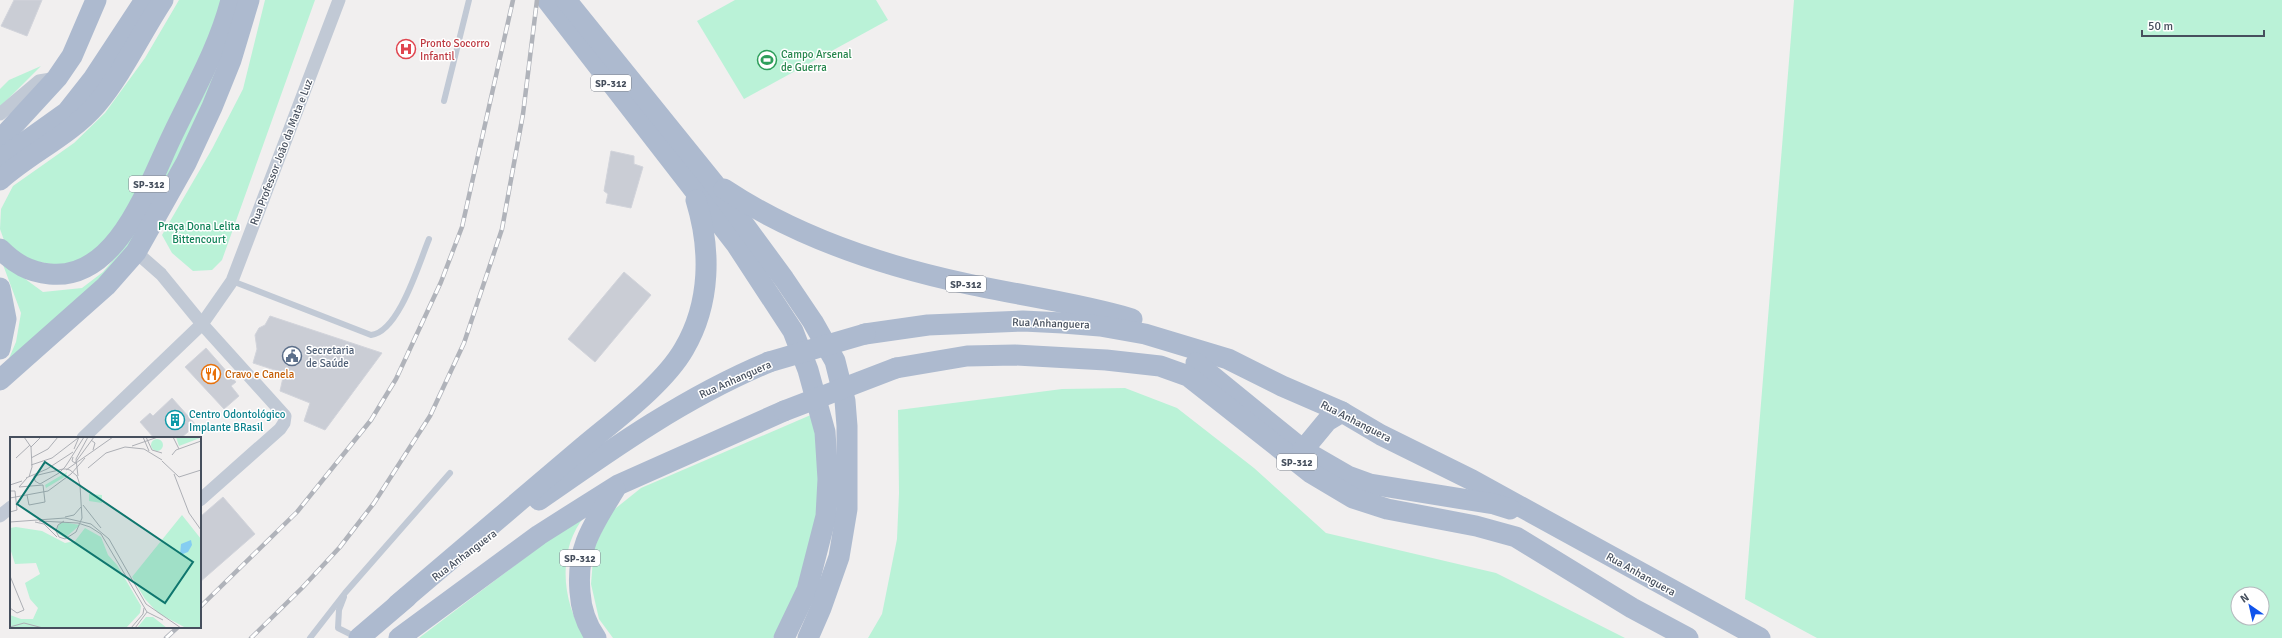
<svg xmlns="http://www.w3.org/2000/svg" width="2282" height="638" font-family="Signika,sans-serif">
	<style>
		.green { fill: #baf2d7; fill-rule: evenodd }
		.building { fill: #cacdd5; stroke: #d2d4db }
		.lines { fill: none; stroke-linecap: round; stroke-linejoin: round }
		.service { stroke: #c1c9d5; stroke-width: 6 }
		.minor { stroke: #c1c9d5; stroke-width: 13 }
		.primary { stroke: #adbacf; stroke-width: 21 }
		.rail-casing { stroke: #b0b3ba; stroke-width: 4.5 }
		.rail { stroke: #fff; stroke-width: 3; stroke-dasharray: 9; stroke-linecap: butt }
		.primary-bridge { stroke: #adbacf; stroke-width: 21 }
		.labels { text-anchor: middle; stroke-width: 3; stroke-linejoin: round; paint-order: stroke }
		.shield { fill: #fff; stroke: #7e848e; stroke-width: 1 }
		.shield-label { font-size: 10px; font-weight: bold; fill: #464f5d }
		.health-label { font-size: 11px; fill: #be3a42; stroke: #fff; text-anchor: start }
		.leisure-label { font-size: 11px; fill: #27864d; stroke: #fff; text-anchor: start }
		.street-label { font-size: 11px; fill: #464f5d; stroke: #fff }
		.park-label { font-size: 11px; fill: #128359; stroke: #fff }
		.service-label { font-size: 11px; fill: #4e5e75; stroke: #fff; text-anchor: start }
		.food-label { font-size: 11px; fill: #c56008; stroke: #fff; text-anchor: start }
		.culture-label { font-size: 11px; fill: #0d838f; stroke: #fff; text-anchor: start }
		.inset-road { fill: none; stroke: #adafb5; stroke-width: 1 }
		.view { fill: #0f766e; fill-opacity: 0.15; stroke: #0f766e; stroke-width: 2 }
		.inset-edge { fill: none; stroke: #464f5d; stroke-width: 2 }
	</style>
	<rect width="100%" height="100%" fill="#f1efef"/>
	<g class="green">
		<path d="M179 0H222L205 56 126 213 98 252 72 267 25 260 5 243 0 229 1 209 13 186 74 143 105 113 145 58Z"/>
		<path d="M265 0H315L222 260 212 270 193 271 172 253 162 235 212 149 243 89Z"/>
		<path d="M735 0H876L888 20 744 99 697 21Z"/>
		<path d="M1794 0H2282V638H1817L1745 599ZM2238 594H2262V618H2238Z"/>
		<path d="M230 43 192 130 130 252 4 370 16 342 21 313 2 262 43 292 82 288 103 272 129 241Z"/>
		<path d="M41 66 0 107V89L9 80Z"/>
		<path d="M1125 388 1177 408 1254 468 1326 533 1496 573 1625 638H868L882 614 897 539 899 493 898 410 1062 389Z"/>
		<path d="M813 414 819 436V519L790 611 773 638H613L599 619 591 584 594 548 611 512 641 488Z"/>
		<path d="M585 516C557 549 561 603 586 638H419L568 525Z"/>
	</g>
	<g class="building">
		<path d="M14 0H42L27 36 1 26Z"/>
		<path d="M611 151 634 156V164L643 167 631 208 606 203 608 194 604 191Z"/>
		<path d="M624 272 651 295 595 362 568 339Z"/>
		<path d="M270 316 382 353 325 430 304 421 310 403 280 391 284 373 253 363 257 349 255 335 259 328 265 325Z"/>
		<path d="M206 348 236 382 231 386 239 396 224 409 185 367Z"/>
		<path d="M172 398 196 425 181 438H154L140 422 150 413 153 416Z"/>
		<path d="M223 497 255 534 200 582V517Z"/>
	</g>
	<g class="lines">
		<g class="service">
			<path d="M444 101 469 0"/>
			<path d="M232 281 371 335C399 332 419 263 429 239"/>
			<path d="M344 597 339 610 338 628 350 634H357"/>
			<path d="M310 638 345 593 450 473"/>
		</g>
		<g class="minor">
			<path d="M0 114 39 81 57 78"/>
			<path d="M136 252 161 274 202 324 285 416 284 423 280 429 200 500"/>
			<path d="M83 438 202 324 232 281 339 0"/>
			<path d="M0 516 11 507"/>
		</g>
		<g class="primary">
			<path d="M547 0 736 244 793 331 808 370 825 432 828 479 826 516 807 590 784 638"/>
			<path d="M566 0 713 182 784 279 813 322 835 361 845 401 847 426V509L839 557 821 608 808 638"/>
			<path d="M0 140 57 78 72 56 96 0"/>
			<path d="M0 160 67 112 93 79 145 0"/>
			<path d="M0 180C30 153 69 136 96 105 123 73 140 35 163 0"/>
			<path d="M724 189C798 238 883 266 968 284 1023 296 1078 303 1132 319"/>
			<path d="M0 249C15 264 29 272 50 274 118 281 149 183 173 134 194 90 219 47 231 0"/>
			<path d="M0 288 6 319 0 349"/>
			<path d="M865 334 928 325 1023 321 1063 323 1100 326 1145 334 1228 359 1282 386 1342 412 1381 435 1472 480 1760 638"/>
			<path d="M1196 363 1303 450 1348 476 1370 484 1494 504 1510 509"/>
			<path d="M896 368 967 356 1015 355 1106 360 1160 366 1188 376 1311 473 1353 498 1387 509 1476 526 1516 537 1632 608 1688 638"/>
			<path d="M0 380 106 286 136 252 186 163 212 107 231 60 249 0"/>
			<path d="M1307 462 1303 450 1327 421 1342 412"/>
			<path d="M539 500C613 448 685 397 769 362"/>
			<path d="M397 605C460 552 522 499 584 446 615 420 664 384 684 349 711 303 711 249 696 200"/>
			<path d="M359 638 407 597"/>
			<path d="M399 638 539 535 618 485 784 411"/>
			<path d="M596 638C586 624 581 609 580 592 576 548 593 525 615 489"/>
		</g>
		<defs>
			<g id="rail">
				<path d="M200 607 297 512 371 420 396 379 441 282 462 227 513 0"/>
				<path d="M166 638 178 627"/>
				<path d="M251 638 302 588 340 547 374 503 430 416 464 343 502 229 523 114 537 0"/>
			</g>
		</defs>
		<use href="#rail" class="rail-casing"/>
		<use href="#rail" class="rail"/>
		<g class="primary-bridge">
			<path d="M769 362 865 334"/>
			<path d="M784 411 896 368"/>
		</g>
	</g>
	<defs>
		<symbol id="hospital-ring" viewBox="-11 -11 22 22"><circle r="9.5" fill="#fff" stroke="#e0444e" stroke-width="1.5"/><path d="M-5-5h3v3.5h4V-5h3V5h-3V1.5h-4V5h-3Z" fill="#e0444e"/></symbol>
		<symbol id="stadium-ring" viewBox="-11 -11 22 22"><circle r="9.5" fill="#fff" stroke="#2e9e5b" stroke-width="1.5"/><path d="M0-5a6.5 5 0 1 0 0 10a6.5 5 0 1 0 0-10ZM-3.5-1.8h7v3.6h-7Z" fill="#2e9e5b"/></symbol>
		<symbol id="civic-ring" viewBox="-11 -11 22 22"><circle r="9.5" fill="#fff" stroke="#5c6f8a" stroke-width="1.5"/><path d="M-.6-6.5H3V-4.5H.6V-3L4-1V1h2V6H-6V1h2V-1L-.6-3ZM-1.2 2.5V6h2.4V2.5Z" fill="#5c6f8a"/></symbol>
		<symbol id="restaurant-ring" viewBox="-11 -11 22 22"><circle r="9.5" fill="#fff" stroke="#e8710a" stroke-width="1.5"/><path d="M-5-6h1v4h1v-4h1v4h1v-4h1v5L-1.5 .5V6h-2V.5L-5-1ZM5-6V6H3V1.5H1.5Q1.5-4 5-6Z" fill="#e8710a"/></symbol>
		<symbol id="building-ring" viewBox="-11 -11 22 22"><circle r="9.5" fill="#fff" stroke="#0f9aa8" stroke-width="1.5"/><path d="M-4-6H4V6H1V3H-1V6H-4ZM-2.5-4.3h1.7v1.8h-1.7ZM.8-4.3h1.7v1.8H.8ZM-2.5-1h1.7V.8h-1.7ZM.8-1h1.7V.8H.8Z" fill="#0f9aa8"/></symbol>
	</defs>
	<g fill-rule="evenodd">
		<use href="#hospital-ring" x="395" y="38" width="22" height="22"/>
		<use href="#stadium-ring" x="756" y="49" width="22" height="22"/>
		<use href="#civic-ring" x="281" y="345" width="22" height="22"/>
		<use href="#restaurant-ring" x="200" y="363" width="22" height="22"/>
		<use href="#building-ring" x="164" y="409" width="22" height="22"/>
	</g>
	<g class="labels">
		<g class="shield">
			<rect x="591" y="75" width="40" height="16" rx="3"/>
			<rect x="129" y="176" width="40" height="16" rx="3"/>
			<rect x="946" y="276" width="40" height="16" rx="3"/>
			<rect x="1277" y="454" width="40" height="16" rx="3"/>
			<rect x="560" y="550" width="40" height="16" rx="3"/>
		</g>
		<g class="shield-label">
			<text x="611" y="87">SP-312</text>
			<text x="149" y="188">SP-312</text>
			<text x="966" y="288">SP-312</text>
			<text x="1297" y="466">SP-312</text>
			<text x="580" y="562">SP-312</text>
		</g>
		<g class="health-label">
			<text x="420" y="47">Pronto Socorro<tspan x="420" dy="13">Infantil</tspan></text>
		</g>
		<g class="leisure-label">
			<text x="781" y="58">Campo Arsenal<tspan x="781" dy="13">de Guerra</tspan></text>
		</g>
		<g class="street-label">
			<text transform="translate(281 152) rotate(-69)" y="4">Rua Professor João da Mata e Luz</text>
			<text transform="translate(1051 323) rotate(2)" y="4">Rua Anhanguera</text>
			<text transform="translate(735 379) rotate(-24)" y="4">Rua Anhanguera</text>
			<text transform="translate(1356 421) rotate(27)" y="4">Rua Anhanguera</text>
			<text transform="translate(464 555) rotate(-37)" y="4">Rua Anhanguera</text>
			<text transform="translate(1641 574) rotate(29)" y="4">Rua Anhanguera</text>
		</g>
		<g class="park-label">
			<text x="199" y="230">Praça Dona Lelita<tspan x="199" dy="13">Bittencourt</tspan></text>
		</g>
		<g class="service-label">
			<text x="306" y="354">Secretaria<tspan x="306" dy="13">de Saúde</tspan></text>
		</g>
		<g class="food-label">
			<text x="225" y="378">Cravo e Canela</text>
		</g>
		<g class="culture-label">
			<text x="189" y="418">Centro Odontológico<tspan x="189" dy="13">Implante BRasil</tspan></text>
		</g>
	</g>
	<g transform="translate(10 437)">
		<rect width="191" height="191" fill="#f1efef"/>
		<path d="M166 0H190V1L169 9ZM141 8a6 6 0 1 1 12 0a6 6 0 1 1-12 0ZM57 35 56 39 36 51 35 48ZM79 57 92 58V66L79 64ZM172 78 191 102V191H176L148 176 135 162 122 140ZM52 85 70 88 55 101 47 96 48 89ZM6 90 32 94 55 106 65 104 75 91 91 100 98 118 107 128 131 169 130 176 116 191H0V178L11 182H23L28 171 20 162 15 146 30 137 26 126 5 127 0 111V91ZM136 180H143L157 191H127Z" fill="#baf2d7"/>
		<path d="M181 103 182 108 178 115 170 118 171 107Z" fill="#85cdf1"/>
		<path class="inset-road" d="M14 0 21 10 22 30 19 40M133 0 139 14M136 0 142 13 152 16M163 0 169 12M81 3 85 6 83 13M122 9 148 0M21 10 31 0M64 12 69 0M162 18 166 13 191 4M63 20 62 24 65 26 84 0M6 21 20 8M21 21 38 12 48 0M152 24 169 40 191 33M21 28 42 21 68 1M78 31 96 16 115 10 134 12 152 23M56 33 103 0M164 37 179 76 191 93M68 39 66 22 78 0M16 41 37 32 63 15M17 41 9 50 33 48M0 48 12 44M0 54H5L7 73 0 75M17 58 19 68 35 65 33 48M0 61 38 54 61 37 75 21M73 68 91 91M55 80 64 78 71 70M29 84 68 86 80 90 91 97 137 175 153 183M54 84 48 88 46 94 49 100 55 102 66 95 72 81 70 48 67 39 60 33 56 32H53L24 39 25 44 30 47 49 36 55 30 59 24 74 0M0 85 55 81 81 87 99 102 136 167 171 191M25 85 34 87 47 100M0 139 14 173 7 176 0 171M0 190 14 186 33 191M121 191 133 177 134 171M125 191 137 175"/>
		<path class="view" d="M35 25 183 125 155 166 7 67Z"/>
		<rect width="191" height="191" class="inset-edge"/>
	</g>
	<g transform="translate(2250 606) rotate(326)"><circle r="19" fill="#ffffff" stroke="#b5b9be"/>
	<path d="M0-3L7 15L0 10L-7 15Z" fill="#0f53eb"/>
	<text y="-6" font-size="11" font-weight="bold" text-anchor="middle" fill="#464f5d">N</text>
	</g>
	<path d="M2142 30v6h122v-6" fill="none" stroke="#464f5d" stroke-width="2"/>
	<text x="2148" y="30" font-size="12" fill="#464f5d" stroke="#ffffff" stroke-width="3" paint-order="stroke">50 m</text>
</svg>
